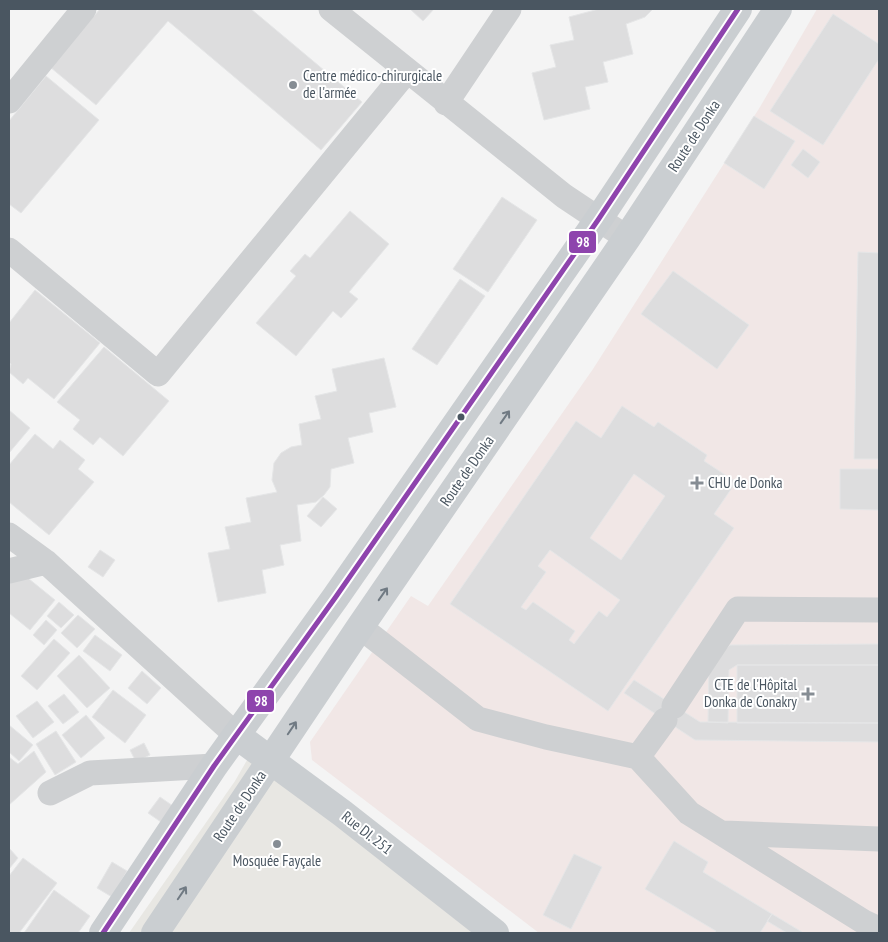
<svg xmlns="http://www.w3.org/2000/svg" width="888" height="942" font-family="'PT Sans Narrow',sans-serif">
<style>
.commercial{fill:#e8e7e3}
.medical{fill:#f1e7e6}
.building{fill:#ddddde;stroke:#e5e6e7;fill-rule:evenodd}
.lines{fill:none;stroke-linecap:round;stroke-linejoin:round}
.minor{stroke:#ced0d2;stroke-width:25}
.major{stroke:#caced1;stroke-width:28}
.bus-1-casing{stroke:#fff;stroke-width:9}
.bus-1{stroke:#8e44ad;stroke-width:5}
.oneway{stroke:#707a83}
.poi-dot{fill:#868d94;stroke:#fff;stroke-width:2}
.bus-dot{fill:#4a5661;stroke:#fff;stroke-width:2}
.labels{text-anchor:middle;stroke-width:4;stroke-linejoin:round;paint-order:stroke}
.poi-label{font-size:15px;fill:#4a5661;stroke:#fff;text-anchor:start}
.street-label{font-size:15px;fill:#4a5661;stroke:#fff}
.line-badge{stroke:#fff;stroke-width:2}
.badge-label{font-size:14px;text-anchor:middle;font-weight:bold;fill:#fff}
</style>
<rect width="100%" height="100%" fill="#f4f4f4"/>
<!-- commercial -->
<path class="commercial" d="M 250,755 L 485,933 L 129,933 L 235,781 Z"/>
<!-- medical -->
<path class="medical" d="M 817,9 L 879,9 L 879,933 L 539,933 L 312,760 L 310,742 L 411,596 L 428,606 L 593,369 L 760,107 Z"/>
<!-- building -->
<path class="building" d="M 100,9 L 251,9 L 362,102 L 321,150 L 168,21 L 96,105 L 50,67 Z
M 410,9 L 434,9 L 423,21 Z
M 599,9 L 653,9 L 645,17 L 626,24 L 633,54 L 603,62 L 608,82 L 585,87 L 590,109 L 544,120 L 532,73 L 556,67 L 550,45 L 574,40 L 569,17 Z
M 833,14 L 879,44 L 879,59 L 823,145 L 770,111 Z
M 46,76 L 99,120 L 21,213 L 9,204 L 9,121 Z
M 754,116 L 795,141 L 764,189 L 724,163 Z
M 803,149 L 820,162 L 808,178 L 791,165 Z
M 502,197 L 537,220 L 488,292 L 453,269 Z
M 350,211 L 389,244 L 349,292 L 358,299 L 341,318 L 333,311 L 296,356 L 256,323 L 296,276 L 290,271 L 305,254 L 310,258 Z
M 858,252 L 879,253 L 879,459 L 854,459 Z
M 673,271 L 749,325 L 717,369 L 641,314 Z
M 460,279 L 485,296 L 437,365 L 412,349 Z
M 35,290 L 100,343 L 54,399 L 28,378 L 23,384 L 9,372 L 11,364 L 9,362 L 9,323 Z
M 104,347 L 169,401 L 123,456 L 100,437 L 93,445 L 73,429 L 80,420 L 57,402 Z
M 384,358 L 396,407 L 369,413 L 373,432 L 348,438 L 354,463 L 331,469 L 330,487 L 324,495 L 316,502 L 297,505 L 301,541 L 280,545 L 284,565 L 262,570 L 266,593 L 218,602 L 208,553 L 230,549 L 225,527 L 251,522 L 246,498 L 277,492 L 272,480 L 274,463 L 281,453 L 291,447 L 302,445 L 299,424 L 321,419 L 315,396 L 337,391 L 332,369 Z
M 622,406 L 654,427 L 658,422 L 707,455 L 704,461 L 736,482 L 714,514 L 734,528 L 608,711 L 450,604 L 576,421 L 601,438 ZM 634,474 L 665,496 L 621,560 L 590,538 ZM 550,550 L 620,600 L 607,617 L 599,611 L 574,644 L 569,640 L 575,631 L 533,602 L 526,610 L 521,607 L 546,572 L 538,566 Z
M 9,410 L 30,428 L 9,453 Z
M 35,434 L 53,449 L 60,440 L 85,460 L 78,469 L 94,482 L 49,535 L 9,502 L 9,465 Z
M 840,469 L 879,469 L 879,510 L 840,509 Z
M 323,497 L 337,509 L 321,527 L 307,516 Z
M 100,550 L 115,560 L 103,577 L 88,567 Z
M 18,570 L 55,600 L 30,630 L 9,613 L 9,581 Z
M 59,602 L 74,615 L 61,628 L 47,616 Z
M 78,615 L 95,629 L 77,648 L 61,633 Z
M 46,620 L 57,630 L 44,645 L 33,635 Z
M 95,635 L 122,655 L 110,671 L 83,651 Z
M 54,639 L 70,653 L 37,690 L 21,676 Z
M 879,644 L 879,665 L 737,665 L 729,670 L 728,723 L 708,722 L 709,665 L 730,645 Z
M 79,655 L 110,688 L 87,708 L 57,676 Z
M 737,665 L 879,665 L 879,723 L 737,723 Z
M 142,671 L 161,688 L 147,704 L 128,688 Z
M 634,680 L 700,722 L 879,723 L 879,742 L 695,740 L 624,693 Z
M 113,690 L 146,715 L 125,743 L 92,717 Z
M 64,694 L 79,712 L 63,724 L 48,706 Z
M 37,701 L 54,722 L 33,738 L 16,716 Z
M 86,715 L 105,738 L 81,758 L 62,735 Z
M 9,725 L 33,745 L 19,761 L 9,752 Z
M 56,731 L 76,762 L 55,775 L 36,744 Z
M 144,743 L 150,755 L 136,762 L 130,750 Z
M 34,751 L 46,772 L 9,805 L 9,757 L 18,764 Z
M 160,797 L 173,806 L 161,822 L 148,813 Z
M 674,841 L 708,862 L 703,872 L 772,914 L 760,933 L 714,933 L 716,931 L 645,889 Z
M 9,848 L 18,858 L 9,869 Z
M 574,854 L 602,867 L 571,929 L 543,915 Z
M 23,858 L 57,883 L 19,933 L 9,933 L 9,876 Z
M 112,862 L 127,871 L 112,897 L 97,888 Z
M 54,890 L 90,916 L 78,933 L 24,933 Z
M 772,914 L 802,932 L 802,933 L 787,933 L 767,921 Z"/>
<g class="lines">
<!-- minor -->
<path class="minor" d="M 331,9 L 564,196 L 627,238
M 9,101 L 84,9
M 446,103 L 509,9
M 9,250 L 158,374 L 406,72
M 9,535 L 46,562 L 236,735
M 9,571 L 46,562
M 360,627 L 478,719 L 546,737 L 638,757 L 689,813 L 864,922 L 879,929
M 674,706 L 738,609 L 879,610
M 638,757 L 665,720
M 50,793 L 90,773 L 214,766
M 724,833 L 879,839"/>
<!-- major -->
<path class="major" d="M 236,735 L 342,813 L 495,933
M 103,933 L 214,766 L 335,598 L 598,220 L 738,9
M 155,933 L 360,627 L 627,238 L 778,9"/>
<!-- bus-1 casing -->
<g class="bus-1-casing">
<path id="bus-1" d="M 103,933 L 214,766 L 335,598 L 598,220 L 738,9"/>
</g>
<!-- bus-1 -->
<use href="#bus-1" class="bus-1"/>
</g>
<!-- one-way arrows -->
<defs><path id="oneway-shaft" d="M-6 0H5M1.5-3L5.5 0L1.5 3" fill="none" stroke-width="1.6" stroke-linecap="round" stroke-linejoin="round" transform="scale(1.25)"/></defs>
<g class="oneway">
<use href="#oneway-shaft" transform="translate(505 417) rotate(-55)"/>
<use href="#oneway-shaft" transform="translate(383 594) rotate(-55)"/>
<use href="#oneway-shaft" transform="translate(292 728) rotate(-56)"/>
<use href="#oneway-shaft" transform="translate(182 893) rotate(-56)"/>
</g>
<!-- markers -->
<g class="poi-dot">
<circle cx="293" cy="85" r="5"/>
<path d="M694.5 475.5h5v5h5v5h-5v5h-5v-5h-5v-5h5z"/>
<path d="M805.5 686.5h5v5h5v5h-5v5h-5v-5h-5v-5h5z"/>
<circle cx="277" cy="844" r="5"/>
</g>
<circle class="bus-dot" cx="461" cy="417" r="4.5"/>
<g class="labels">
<!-- poi labels -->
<g class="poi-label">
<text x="303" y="81">Centre médico-chirurgicale<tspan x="303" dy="17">de l'armée</tspan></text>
<text x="708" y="488">CHU de Donka</text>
<text x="797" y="690" text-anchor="end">CTE de l'Hôpital<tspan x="797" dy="17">Donka de Conakry</tspan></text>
<text x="277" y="866" text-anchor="middle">Mosquée Fayçale</text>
</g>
<!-- street labels -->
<g class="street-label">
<text transform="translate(694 136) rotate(-57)" y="5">Route de Donka</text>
<text transform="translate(467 471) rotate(-55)" y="5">Route de Donka</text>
<text transform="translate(240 806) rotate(-56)" y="5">Route de Donka</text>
<text transform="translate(367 833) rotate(38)" y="5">Rue DI. 251</text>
</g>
</g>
<g class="line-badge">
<rect x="568" y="230" width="29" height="24" rx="5" fill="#8e44ad"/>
<rect x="246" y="689" width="29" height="24" rx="5" fill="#8e44ad"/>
</g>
<g class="badge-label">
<text x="583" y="247">98</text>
<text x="261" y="706">98</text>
</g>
<!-- border -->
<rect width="888" height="942" fill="none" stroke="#4a5661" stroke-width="20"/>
</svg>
